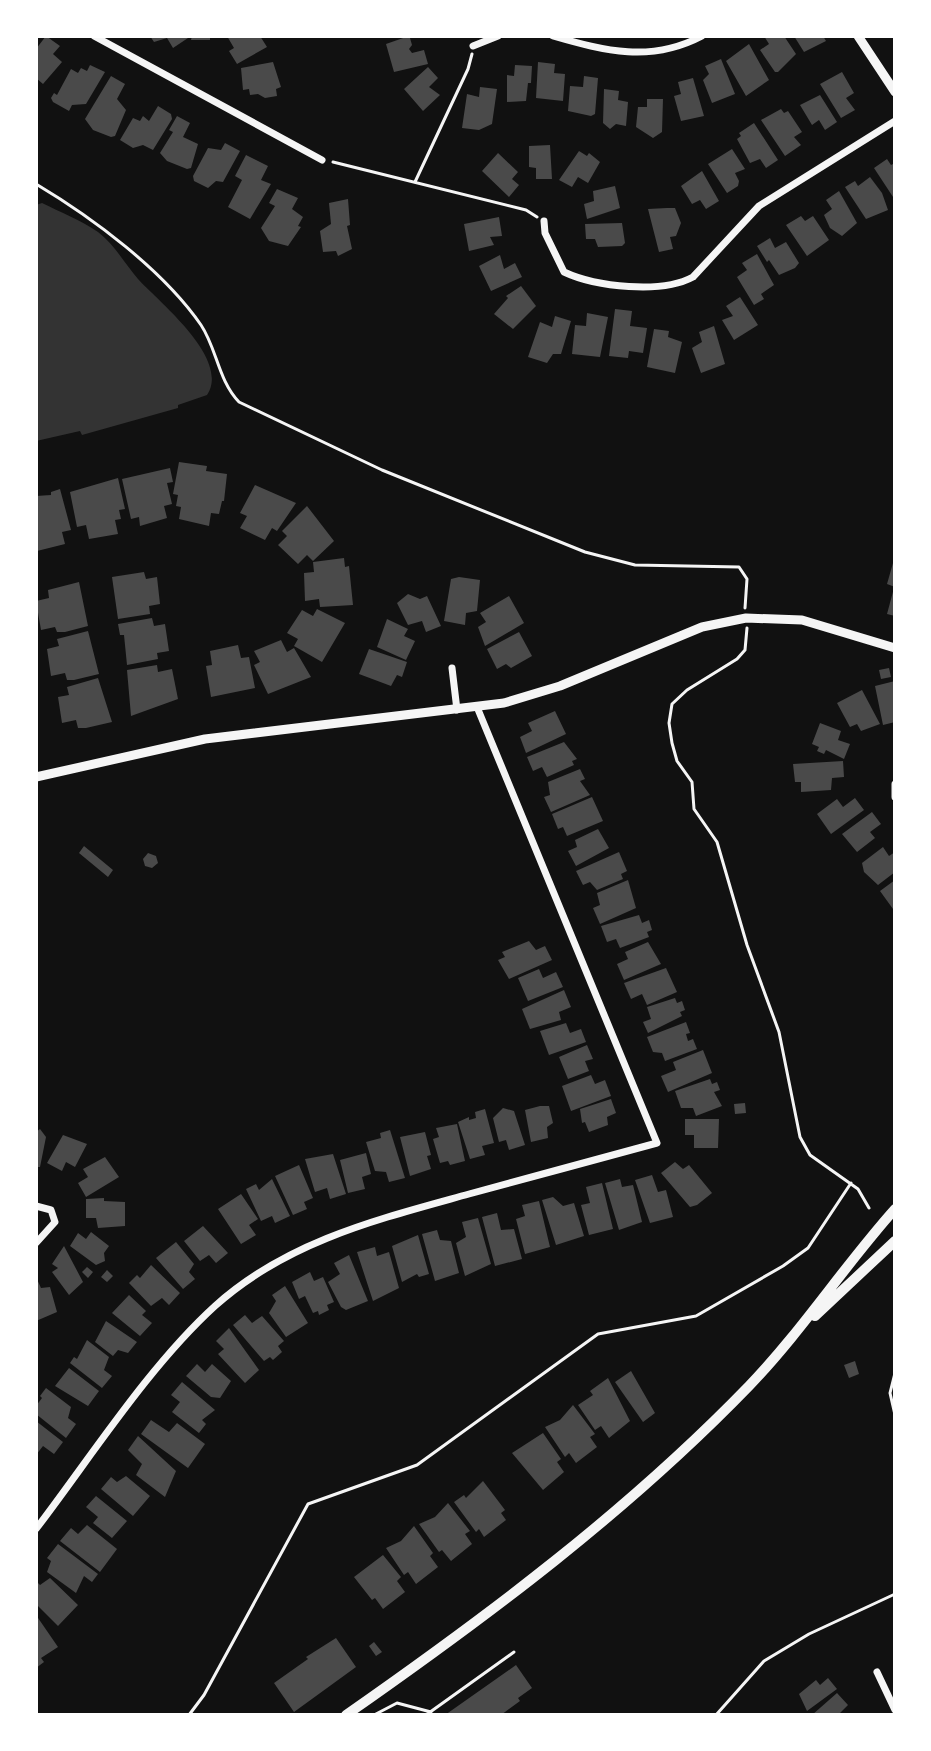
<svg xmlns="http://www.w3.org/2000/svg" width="931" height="1751" font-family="Figtree,sans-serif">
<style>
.water{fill:#333}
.building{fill:#4a4a4a}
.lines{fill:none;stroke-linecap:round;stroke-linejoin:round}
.path{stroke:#f5f5f5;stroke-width:3}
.minor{stroke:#f5f5f5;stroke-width:7}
.tertiary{stroke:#f5f5f5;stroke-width:9}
.secondary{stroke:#f5f5f5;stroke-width:10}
</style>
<rect width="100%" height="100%" fill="#111"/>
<!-- water -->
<path class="water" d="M 42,203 C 60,212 81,220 98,232 C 114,244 125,264 138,279 C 160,303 231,359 207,395 L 178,405 L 178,408 L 82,435 L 80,431 L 36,441 L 36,205 Z"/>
<!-- building -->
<path class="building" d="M 46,36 L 60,46 L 53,54 L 62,62 L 43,84 L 36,78 L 36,49 Z
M 150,36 L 186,36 L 188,38 L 173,48 L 167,38 L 154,42 Z
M 192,36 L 210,36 L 210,40 L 191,40 Z
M 227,36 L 260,36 L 267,47 L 237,64 L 229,51 L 234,48 Z
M 764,36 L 784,36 L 796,54 L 778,72 L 775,72 L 760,50 L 769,44 Z
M 794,36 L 823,36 L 826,41 L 804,52 Z
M 406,37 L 410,38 L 412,45 L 409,49 L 412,53 L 424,50 L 428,64 L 394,72 L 386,44 Z
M 749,44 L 769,80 L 746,96 L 726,61 Z
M 721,59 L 735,94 L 712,103 L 703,80 L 709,74 L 705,66 Z
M 273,62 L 281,87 L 276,89 L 277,96 L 265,98 L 258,94 L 250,95 L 249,89 L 243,90 L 241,68 Z
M 538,62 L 555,64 L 554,73 L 565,74 L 563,101 L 536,98 Z
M 90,65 L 105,72 L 86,104 L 72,105 L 69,111 L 53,102 L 51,98 L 54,93 L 57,95 L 71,69 L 78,73 L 81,68 L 87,71 Z
M 515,65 L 532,66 L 531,83 L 528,83 L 526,101 L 507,102 L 507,75 L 514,76 Z
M 428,67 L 438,78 L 429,87 L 440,95 L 423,111 L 404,89 Z
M 842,72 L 854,93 L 846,98 L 855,110 L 841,118 L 820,84 Z
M 111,76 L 125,84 L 117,99 L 126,110 L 115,136 L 111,137 L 93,130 L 85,119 Z
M 584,76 L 598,78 L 595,114 L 591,116 L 568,111 L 570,86 L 583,87 Z
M 693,78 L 704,116 L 681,121 L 674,96 L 681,94 L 678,82 Z
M 480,87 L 497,89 L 492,124 L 479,130 L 462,128 L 467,94 L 479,97 Z
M 604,89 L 619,91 L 618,100 L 628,102 L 626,126 L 616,124 L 610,129 L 603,123 Z
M 820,95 L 837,122 L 825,130 L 819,120 L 812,125 L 800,105 Z
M 647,99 L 663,99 L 662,132 L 653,138 L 636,127 L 638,107 L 647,107 Z
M 158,106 L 171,114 L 172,119 L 153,150 L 143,145 L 133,148 L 120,140 L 133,118 L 140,121 L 143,116 L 149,121 Z
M 781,109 L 784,113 L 788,111 L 802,132 L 794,137 L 801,145 L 785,156 L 761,120 Z
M 177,116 L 190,123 L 183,137 L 198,144 L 191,168 L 187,169 L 167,161 L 160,153 L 173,132 L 169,130 Z
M 754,123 L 778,160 L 766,168 L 760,159 L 750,163 L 737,139 L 741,136 L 739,133 Z
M 225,143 L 240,151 L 223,182 L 216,181 L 208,188 L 194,181 L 193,176 L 208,148 L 221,150 Z
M 550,145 L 552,179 L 536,179 L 536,168 L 529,167 L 529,146 Z
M 732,149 L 745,169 L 735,173 L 739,181 L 738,186 L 727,193 L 708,164 Z
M 579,151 L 587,156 L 589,153 L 600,162 L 588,183 L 578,177 L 572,187 L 559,180 Z
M 498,153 L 518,172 L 512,179 L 519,185 L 509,197 L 482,171 Z
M 246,155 L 268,166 L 261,180 L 271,184 L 250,219 L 228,207 L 242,180 L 235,176 Z
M 887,159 L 891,165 L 895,163 L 895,200 L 874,168 Z
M 702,171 L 719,201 L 706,209 L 700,200 L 692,204 L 681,186 Z
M 870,177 L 882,193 L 888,210 L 866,219 L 845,187 L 855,181 L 858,186 Z
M 615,186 L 620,208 L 587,219 L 584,204 L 594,201 L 593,191 Z
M 277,189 L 298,198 L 292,209 L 303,217 L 298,226 L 301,227 L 288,246 L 269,241 L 261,228 L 275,206 L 269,203 Z
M 839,191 L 857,223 L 842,236 L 830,228 L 824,215 L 832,209 L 826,200 Z
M 348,199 L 350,225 L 347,226 L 352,249 L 338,256 L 336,251 L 323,252 L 320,231 L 331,224 L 329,203 Z
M 667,208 L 675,208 L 681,223 L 676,236 L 670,237 L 673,249 L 659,252 L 648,209 Z
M 801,216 L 805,221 L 813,216 L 829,240 L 807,256 L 786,225 Z
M 499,217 L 502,236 L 490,237 L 494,245 L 469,251 L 464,224 Z
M 622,223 L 625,243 L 622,246 L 598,247 L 595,239 L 586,239 L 585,224 Z
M 770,238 L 775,248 L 786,242 L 799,263 L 795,268 L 779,275 L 769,260 L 767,262 L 757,246 Z
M 757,254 L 774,285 L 761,294 L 764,299 L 754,305 L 737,277 L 747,270 L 742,263 Z
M 500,255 L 504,269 L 515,263 L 522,277 L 491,291 L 479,266 Z
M 521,286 L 536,306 L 513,329 L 494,314 L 508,298 L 506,296 Z
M 740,297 L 758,325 L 734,340 L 722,320 L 733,316 L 726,306 Z
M 615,309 L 632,311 L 630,326 L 647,328 L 643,353 L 629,351 L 628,358 L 609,356 Z
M 587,313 L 608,317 L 600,357 L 572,354 L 575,325 L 586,326 Z
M 555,316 L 571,321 L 561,354 L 553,354 L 547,363 L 528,357 L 540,322 L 552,327 Z
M 714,326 L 725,364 L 701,373 L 692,348 L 702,342 L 699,332 Z
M 654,329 L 669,331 L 668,337 L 682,342 L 675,373 L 647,367 Z
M 179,462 L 207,466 L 206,471 L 227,474 L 224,501 L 222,501 L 219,514 L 211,513 L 209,526 L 179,519 L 181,507 L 176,506 L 178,495 L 173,494 Z
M 170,468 L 173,482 L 167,483 L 172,504 L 164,506 L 167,518 L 140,526 L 139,517 L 131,519 L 122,479 Z
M 118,478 L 125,509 L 119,510 L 121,519 L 115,520 L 118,534 L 89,539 L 86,525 L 77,527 L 70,492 Z
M 255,485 L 296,503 L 277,531 L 272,528 L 265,540 L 240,528 L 247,516 L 240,513 Z
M 60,489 L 71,530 L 62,532 L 65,544 L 37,551 L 36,496 L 51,495 L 51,492 Z
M 307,506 L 334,541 L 313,561 L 307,555 L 298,564 L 278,545 L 287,536 L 282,531 Z
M 895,556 L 895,587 L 887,584 Z
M 344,558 L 345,567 L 349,566 L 353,605 L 320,607 L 319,599 L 305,601 L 304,573 L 314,572 L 313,562 Z
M 144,572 L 146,579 L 157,577 L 160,604 L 149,606 L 150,614 L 118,619 L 112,577 Z
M 459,577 L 480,580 L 477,611 L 466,613 L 465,625 L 444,621 L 451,579 Z
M 79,582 L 88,626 L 65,632 L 57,632 L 55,627 L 41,630 L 36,601 L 49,598 L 48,590 Z
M 894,588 L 895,588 L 895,616 L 887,614 Z
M 408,594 L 420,599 L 427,596 L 441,626 L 426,632 L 422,621 L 408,625 L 397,603 Z
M 509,596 L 524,623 L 485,646 L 478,627 L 486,622 L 480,613 Z
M 317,609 L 345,623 L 322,662 L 294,646 L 298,639 L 287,633 L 302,610 L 313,616 Z
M 152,618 L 154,626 L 165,624 L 169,651 L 157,653 L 158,659 L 127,665 L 124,635 L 120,635 L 118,624 Z
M 387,619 L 408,629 L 404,636 L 415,641 L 406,660 L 377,647 Z
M 88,631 L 99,674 L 74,680 L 67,680 L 65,673 L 51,676 L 47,649 L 59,646 L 57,639 Z
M 519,632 L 532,656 L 511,668 L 506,664 L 497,669 L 487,649 Z
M 281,640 L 287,652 L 294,648 L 311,677 L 268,694 L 254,665 L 260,662 L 254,651 Z
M 238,645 L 241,658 L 249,657 L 255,688 L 211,697 L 206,666 L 212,665 L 210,651 Z
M 369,649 L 407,662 L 402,677 L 397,675 L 391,686 L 359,674 Z
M 157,665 L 158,672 L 172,669 L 178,699 L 131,716 L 127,670 Z
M 889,668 L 891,677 L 881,679 L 879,670 Z
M 98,678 L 112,722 L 86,728 L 78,728 L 76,720 L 62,723 L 58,697 L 69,695 L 67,687 Z
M 895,681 L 895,722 L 883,725 L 875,686 Z
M 862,690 L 880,724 L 861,731 L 857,724 L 850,727 L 837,703 Z
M 555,711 L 566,734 L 526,753 L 520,737 L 532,731 L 528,723 Z
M 820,723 L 841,731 L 838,740 L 850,744 L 844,759 L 826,750 L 824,754 L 817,751 L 819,747 L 812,744 Z
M 564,742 L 577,759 L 572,761 L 574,765 L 547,777 L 542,767 L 533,771 L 527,757 Z
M 843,761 L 844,777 L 832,778 L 831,790 L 801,792 L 801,782 L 795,782 L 793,764 Z
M 580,769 L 585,779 L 580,781 L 590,795 L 551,812 L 544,797 L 550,795 L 548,782 Z
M 592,797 L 603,821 L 567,836 L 563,827 L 558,829 L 552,814 Z
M 855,798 L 864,810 L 831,834 L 817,814 L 837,799 L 843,807 Z
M 872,812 L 881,824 L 870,832 L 875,838 L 857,852 L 842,834 Z
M 598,829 L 609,848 L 576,866 L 568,851 L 577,847 L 575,840 Z
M 84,846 L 113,870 L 108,877 L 79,853 Z
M 883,847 L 889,856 L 895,852 L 895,872 L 878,885 L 864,872 L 862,863 Z
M 619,852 L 627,871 L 621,874 L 623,879 L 597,890 L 590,882 L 583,885 L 576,871 Z
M 148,853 L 156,856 L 158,863 L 152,868 L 145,866 L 143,859 Z
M 628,880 L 636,908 L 600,924 L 593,908 L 600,905 L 597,893 Z
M 895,880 L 895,907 L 893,909 L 880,891 Z
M 639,915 L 642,923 L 649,920 L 652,930 L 647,932 L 649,937 L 620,948 L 616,939 L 607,942 L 601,926 Z
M 529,941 L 536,950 L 545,946 L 552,960 L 509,979 L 498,960 L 505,957 L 502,952 Z
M 648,942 L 661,964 L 624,980 L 617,964 L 628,959 L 625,952 Z
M 666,968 L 677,992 L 647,1005 L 642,994 L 631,999 L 624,983 Z
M 539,969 L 543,978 L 556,972 L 563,987 L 528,1001 L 518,978 Z
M 564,990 L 571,1007 L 559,1012 L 561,1020 L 530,1029 L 522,1009 Z
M 675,998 L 677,1003 L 682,1001 L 685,1010 L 680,1012 L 682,1016 L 648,1033 L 643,1022 L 651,1019 L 647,1007 Z
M 686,1022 L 690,1033 L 686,1034 L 688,1041 L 693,1039 L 697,1049 L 665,1061 L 662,1053 L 653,1052 L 647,1037 Z
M 566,1023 L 570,1033 L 581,1029 L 586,1042 L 549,1055 L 540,1031 Z
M 587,1045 L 593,1059 L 585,1061 L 589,1071 L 568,1079 L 559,1057 Z
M 703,1050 L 712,1073 L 668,1092 L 661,1076 L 676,1070 L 673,1062 Z
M 591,1075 L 595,1084 L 605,1080 L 611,1096 L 571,1111 L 562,1086 Z
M 710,1079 L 712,1084 L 717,1082 L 720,1090 L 714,1092 L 722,1106 L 696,1116 L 693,1108 L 681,1108 L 675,1091 Z
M 611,1099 L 616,1113 L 607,1117 L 608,1125 L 589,1132 L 585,1122 L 582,1123 L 580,1109 Z
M 745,1103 L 746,1113 L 735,1114 L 734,1104 Z
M 540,1106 L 549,1106 L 553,1123 L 547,1127 L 548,1138 L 531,1142 L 525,1110 Z
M 503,1108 L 514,1111 L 525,1145 L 509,1150 L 506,1140 L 499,1142 L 493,1118 Z
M 485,1109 L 494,1143 L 482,1146 L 485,1155 L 470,1159 L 458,1122 L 469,1117 L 469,1120 L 476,1118 L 475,1112 Z
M 685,1119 L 719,1119 L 718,1148 L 694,1148 L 694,1135 L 685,1135 Z
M 457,1124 L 465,1161 L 450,1165 L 448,1161 L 440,1163 L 433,1139 L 439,1137 L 436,1128 Z
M 40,1129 L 46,1137 L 40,1167 L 36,1167 L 36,1132 Z
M 390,1130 L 405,1178 L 389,1182 L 386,1172 L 375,1171 L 366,1142 L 381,1138 L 380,1133 Z
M 425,1132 L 431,1155 L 427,1156 L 431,1169 L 410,1176 L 400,1137 Z
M 63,1135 L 87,1144 L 75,1167 L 66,1162 L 62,1171 L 47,1163 Z
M 366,1153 L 371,1174 L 362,1177 L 365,1189 L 348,1193 L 340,1160 Z
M 333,1154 L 346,1194 L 330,1199 L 327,1188 L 315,1192 L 305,1159 Z
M 105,1157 L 119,1177 L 86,1197 L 78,1183 L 88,1177 L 83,1169 Z
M 675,1162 L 683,1169 L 689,1165 L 712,1193 L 697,1205 L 690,1207 L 661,1173 Z
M 299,1165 L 313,1198 L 304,1202 L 307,1209 L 293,1215 L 275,1176 Z
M 652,1175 L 658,1192 L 666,1190 L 673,1217 L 650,1223 L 635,1180 Z
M 272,1179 L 290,1216 L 275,1223 L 272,1216 L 261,1221 L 246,1189 L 256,1184 L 259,1190 Z
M 620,1179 L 622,1187 L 633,1185 L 642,1222 L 619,1230 L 605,1183 Z
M 602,1183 L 613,1229 L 589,1235 L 581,1205 L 590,1203 L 586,1187 Z
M 241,1194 L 258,1219 L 249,1225 L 256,1235 L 241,1244 L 218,1209 Z
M 553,1197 L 563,1206 L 574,1203 L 584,1236 L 556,1245 L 542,1200 Z
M 104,1198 L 104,1201 L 125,1202 L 125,1226 L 98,1228 L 96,1218 L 86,1218 L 86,1199 Z
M 539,1201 L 550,1247 L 525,1254 L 516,1219 L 525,1216 L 522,1205 Z
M 497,1213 L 501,1230 L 514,1229 L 522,1259 L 495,1266 L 482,1217 Z
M 478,1218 L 491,1264 L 465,1276 L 456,1243 L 466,1237 L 462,1222 Z
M 203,1226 L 228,1253 L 216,1263 L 209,1255 L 200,1261 L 184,1241 Z
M 437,1230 L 440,1240 L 451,1241 L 459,1273 L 435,1281 L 422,1234 Z
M 91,1232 L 109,1246 L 104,1253 L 105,1261 L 96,1265 L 70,1246 L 78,1233 L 86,1239 Z
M 418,1235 L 429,1274 L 419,1277 L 417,1274 L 402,1282 L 392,1246 Z
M 176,1242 L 194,1264 L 189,1272 L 195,1279 L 183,1289 L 156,1258 Z
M 64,1246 L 83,1282 L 69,1295 L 52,1272 L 58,1268 L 52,1264 Z
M 375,1247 L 377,1256 L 389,1252 L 399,1288 L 373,1301 L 357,1252 Z
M 349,1255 L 368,1301 L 346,1310 L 341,1307 L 328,1282 L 340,1274 L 334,1263 Z
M 151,1265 L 180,1293 L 169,1305 L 162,1298 L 151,1306 L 129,1283 L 137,1275 L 140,1278 Z
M 87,1267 L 93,1272 L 88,1278 L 82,1272 Z
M 107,1270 L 113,1276 L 107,1282 L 101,1277 Z
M 310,1272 L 314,1281 L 323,1277 L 334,1302 L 327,1305 L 329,1310 L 319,1315 L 318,1311 L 313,1313 L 305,1296 L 299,1299 L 292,1282 Z
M 36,1277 L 41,1288 L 50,1287 L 57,1312 L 36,1321 Z
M 285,1286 L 308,1323 L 286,1337 L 269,1313 L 276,1301 L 272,1295 Z
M 129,1295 L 146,1311 L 142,1315 L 152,1323 L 140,1336 L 112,1313 Z
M 245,1315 L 252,1323 L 262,1316 L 284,1341 L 278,1346 L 282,1352 L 273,1360 L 270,1357 L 264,1361 L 233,1325 Z
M 106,1321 L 137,1342 L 128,1353 L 118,1350 L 113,1356 L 95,1342 Z
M 229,1328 L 259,1370 L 245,1383 L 218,1354 L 224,1349 L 216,1341 Z
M 87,1340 L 109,1357 L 104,1370 L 112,1376 L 102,1388 L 70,1363 L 74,1357 L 77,1359 Z
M 855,1361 L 859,1374 L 849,1378 L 844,1365 Z
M 197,1364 L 205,1372 L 212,1364 L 231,1381 L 220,1398 L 211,1397 L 186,1376 Z
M 69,1368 L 99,1391 L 88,1406 L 55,1386 Z
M 631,1371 L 655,1413 L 643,1422 L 615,1382 Z
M 608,1378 L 630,1421 L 609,1438 L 601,1426 L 595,1430 L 578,1405 L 593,1395 L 590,1391 Z
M 182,1382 L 215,1410 L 202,1420 L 206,1424 L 199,1433 L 172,1412 L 180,1402 L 171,1395 Z
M 46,1388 L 71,1407 L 68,1418 L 76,1424 L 66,1438 L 36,1414 L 36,1406 L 42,1398 L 40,1396 Z
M 573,1405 L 595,1434 L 590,1437 L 597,1447 L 576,1463 L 569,1453 L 565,1457 L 545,1427 L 560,1420 Z
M 151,1420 L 169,1432 L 177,1423 L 205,1444 L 188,1468 L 141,1434 Z
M 36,1421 L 63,1442 L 54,1454 L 43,1446 L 36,1455 Z
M 543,1433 L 561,1459 L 557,1462 L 564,1472 L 543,1490 L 512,1453 Z
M 138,1436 L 176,1471 L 165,1497 L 136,1475 L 142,1464 L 128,1450 Z
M 126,1476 L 150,1496 L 133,1516 L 101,1489 L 111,1477 L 117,1482 Z
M 483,1481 L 505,1510 L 501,1513 L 506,1520 L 484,1537 L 479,1529 L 476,1532 L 454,1502 L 464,1495 L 466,1498 Z
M 96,1496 L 127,1521 L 112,1538 L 93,1523 L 98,1517 L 86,1507 Z
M 448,1503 L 470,1531 L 465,1534 L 472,1544 L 451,1561 L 442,1550 L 439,1552 L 419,1524 L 435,1517 Z
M 87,1525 L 117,1549 L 100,1572 L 60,1541 L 71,1528 L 78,1534 Z
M 414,1526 L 433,1553 L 430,1556 L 438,1567 L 416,1584 L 408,1572 L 404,1575 L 386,1548 L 401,1541 Z
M 58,1544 L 98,1574 L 92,1582 L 84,1576 L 76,1593 L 47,1572 L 51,1561 L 47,1558 Z
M 383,1555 L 401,1577 L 397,1581 L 405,1592 L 383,1609 L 375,1598 L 372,1600 L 354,1577 Z
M 50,1578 L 78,1605 L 58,1626 L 36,1604 L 36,1581 L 40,1585 Z
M 36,1615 L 58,1647 L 41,1658 L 44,1662 L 36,1668 Z
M 336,1638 L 356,1667 L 294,1712 L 274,1683 L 308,1659 L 306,1657 Z
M 374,1642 L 382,1652 L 376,1656 L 369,1646 Z
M 516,1665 L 532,1688 L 518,1698 L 520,1701 L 501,1715 L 445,1715 Z
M 828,1678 L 837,1689 L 807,1711 L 799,1694 L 816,1680 L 820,1685 Z
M 837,1693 L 848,1705 L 838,1715 L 812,1715 Z"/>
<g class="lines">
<!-- path -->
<path class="path" d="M 333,162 L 526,210 L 537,217
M 415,182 L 468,69 L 472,54
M 36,184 C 93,218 163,270 201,325 C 217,349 218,380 239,402 L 382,470 L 585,552 L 635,565 L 739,567 L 747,579 L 745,608
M 747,628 L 745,650 L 737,659 L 687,690 L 672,704 L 669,723 L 672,743 L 677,761 L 692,782 L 694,809 L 717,842 L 747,945 L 779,1032 L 800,1137 L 810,1155 L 858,1189 L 869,1208
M 895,1373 L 890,1393 L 895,1415
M 189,1715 L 204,1695 L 308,1504 L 417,1465 L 598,1334 L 696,1316 L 783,1266 L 808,1248 L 851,1183
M 374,1715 L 397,1703 L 431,1712
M 426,1715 L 514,1652
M 716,1715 L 764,1661 L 809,1634 L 895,1594"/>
<!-- minor -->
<path class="minor" d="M 94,36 L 322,160
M 553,36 C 605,51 651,63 702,36
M 473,46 L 498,36
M 544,221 L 545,233 L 564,272 C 596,287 662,294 693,277 L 759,206 L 895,121
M 452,668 L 457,710
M 895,784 L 895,797
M 36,1206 L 51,1210 L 55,1222 L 36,1243
M 36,1529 C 91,1457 149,1366 215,1306 C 287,1241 379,1219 469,1194 C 532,1177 594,1160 657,1143 L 477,707
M 877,1672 L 895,1710"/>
<!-- tertiary -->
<path class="tertiary" d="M 858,36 L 895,92
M 36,777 L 205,739 L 504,703 L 560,686 L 702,627 L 746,618 L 802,620 L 895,648"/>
<!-- secondary -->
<path class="secondary" d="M 815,1316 L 895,1241
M 346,1715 C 489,1615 627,1512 749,1386 C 802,1331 844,1266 895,1209"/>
</g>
<!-- border -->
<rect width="931" height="1751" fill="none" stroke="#ffffff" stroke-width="76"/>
</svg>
